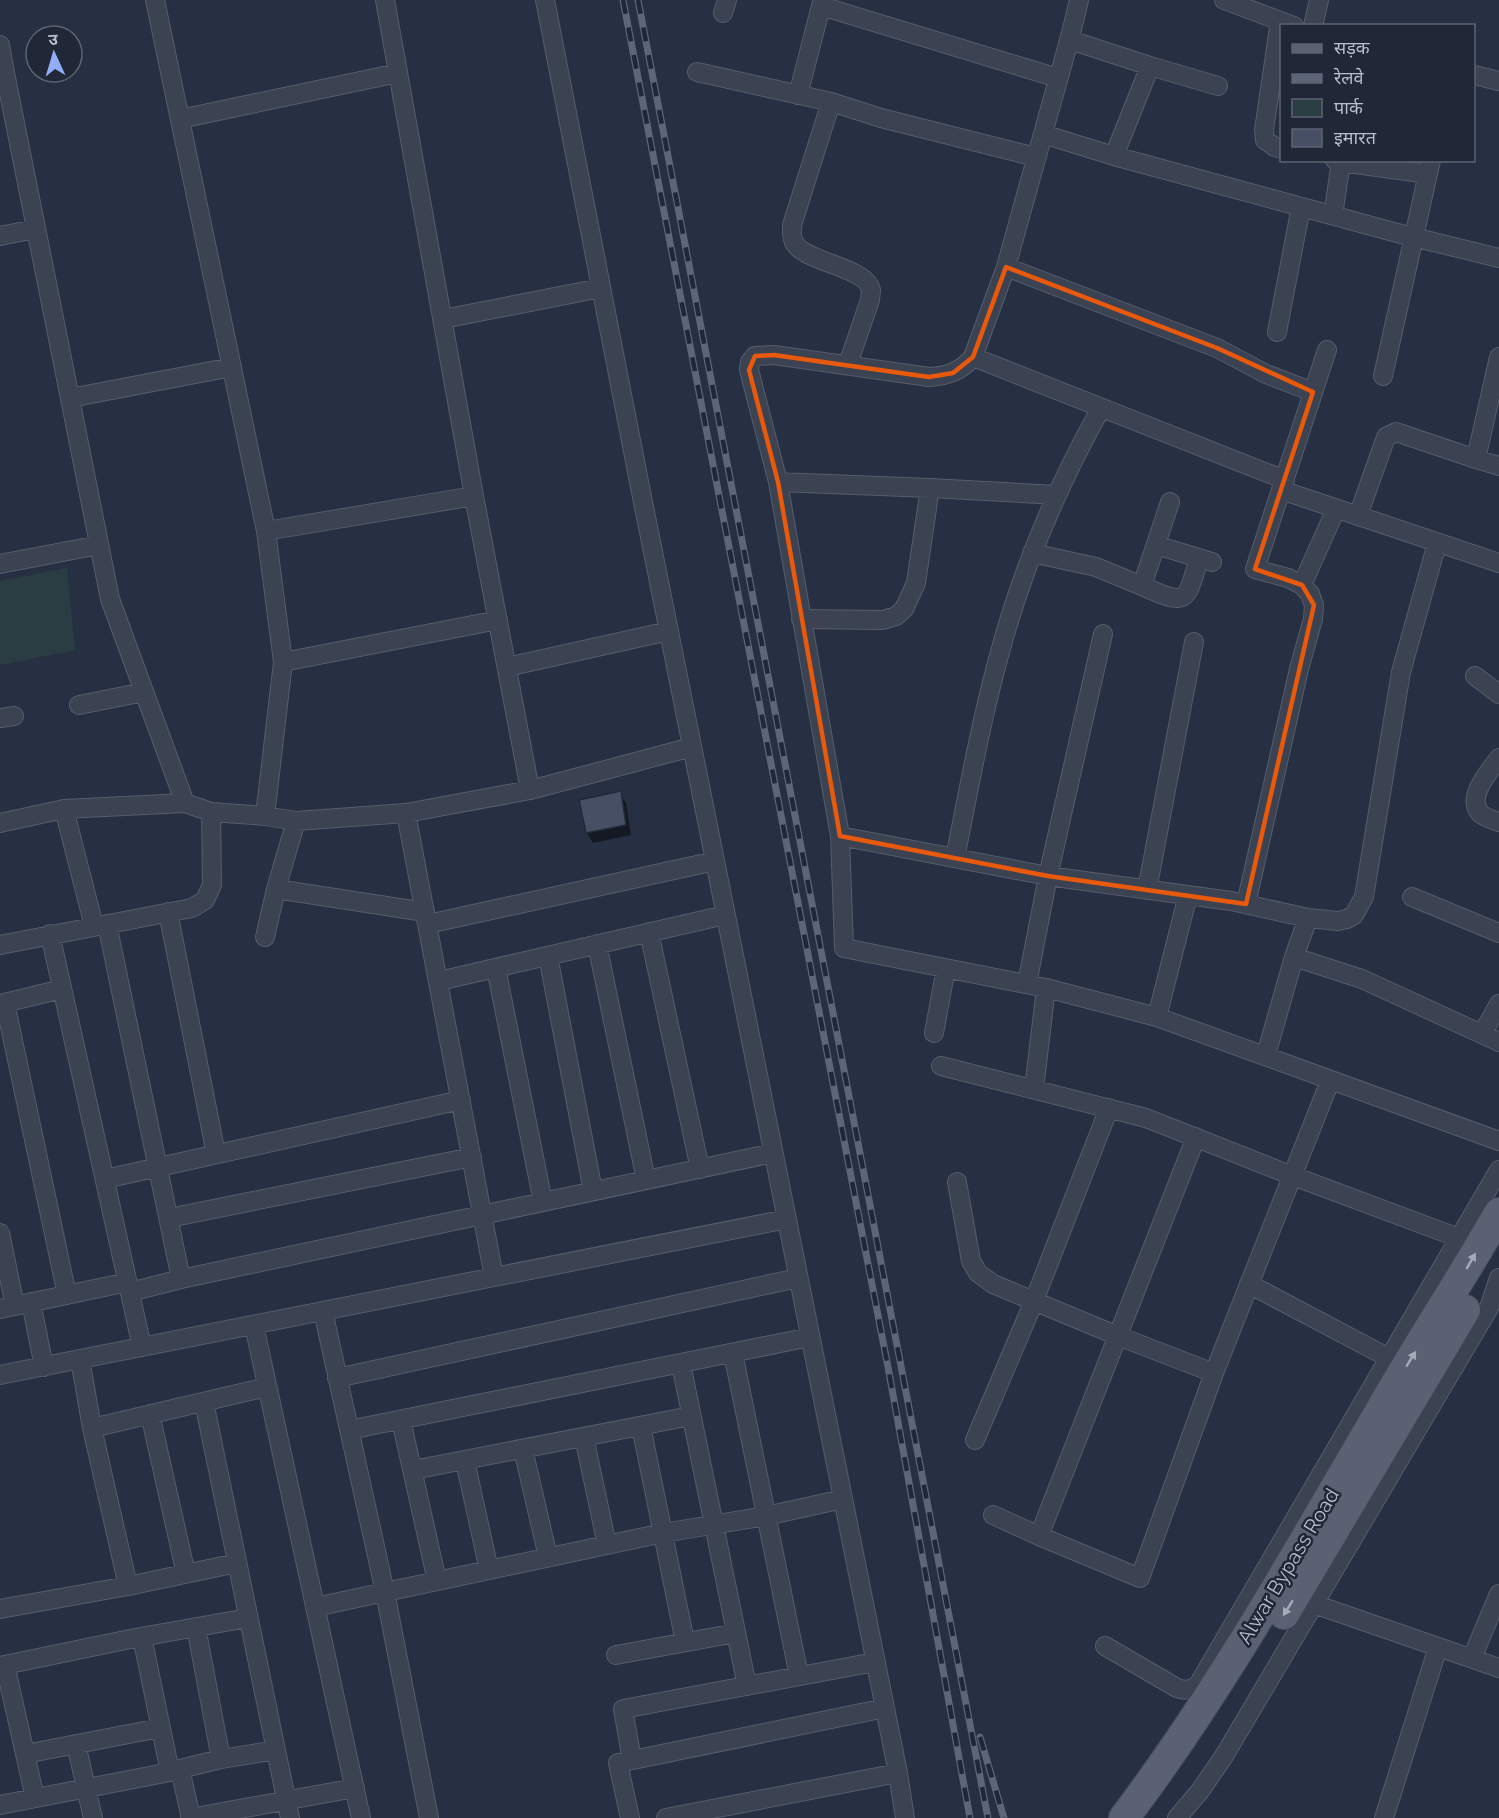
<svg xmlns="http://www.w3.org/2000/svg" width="1499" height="1818" font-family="Raleway,'Noto Sans Devanagari',sans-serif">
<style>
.green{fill:#293d43}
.shadow{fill:#0007}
.building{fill:#464f64;stroke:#222939;stroke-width:1.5}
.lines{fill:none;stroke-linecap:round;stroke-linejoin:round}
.minor-casing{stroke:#565d6c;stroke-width:20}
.primary-casing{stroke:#454b5b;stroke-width:32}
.minor{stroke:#3b4252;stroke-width:18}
.primary{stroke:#596172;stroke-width:30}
.rail-casing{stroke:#5d6579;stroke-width:7}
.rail{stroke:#202737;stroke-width:4.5;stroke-dasharray:14;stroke-linecap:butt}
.oneway{fill:#a5abba}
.marked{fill:none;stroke:#e8590c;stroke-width:4.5;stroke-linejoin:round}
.labels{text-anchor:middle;stroke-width:5;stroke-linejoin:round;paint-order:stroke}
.street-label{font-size:20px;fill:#b8becc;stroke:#202737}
</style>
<rect width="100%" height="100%" fill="#272f42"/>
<!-- green -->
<path class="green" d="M 67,568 L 75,650 L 0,665 L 0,581 Z"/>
<!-- shadow -->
<path class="shadow" d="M 620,793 L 626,803 L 631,835 L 593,843 L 587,833 L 581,801 Z"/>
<!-- building -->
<path class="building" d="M 621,791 L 626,825 L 586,833 L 579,800 Z"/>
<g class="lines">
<!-- minor casing -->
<g class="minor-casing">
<path id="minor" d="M 155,0 L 266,531 L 474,496 L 385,0
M 545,0 L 642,497 L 898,1773 L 905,1818
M 823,0 L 821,6 L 1058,78
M 1079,0 C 1069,45 1055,89 1043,134 L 1114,156 L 1401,234 L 1499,258
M 1224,0 L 1294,26
M 723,13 L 727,0
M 1280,21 L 1264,130 L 1265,140 L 1275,147 L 1282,149
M 1313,26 L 1319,0
M 1070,40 L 1150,66 L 1114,156
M 0,45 L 5,73
M 1150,66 L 1218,86
M 697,72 L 831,102 L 881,118 L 1036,157
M 0,74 L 5,73 L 110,599 L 185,803 L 211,812 L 265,816 L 296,821 L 406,813 L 530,790 L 692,747
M 1474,75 L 1499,81
M 798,95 L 821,6
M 831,102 L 792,225 C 792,231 791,238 795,244 C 808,263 866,267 871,290 C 871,293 870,297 870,300 L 848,364
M 180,119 L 398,73
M 1043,134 L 1006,267 L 973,357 C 961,371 948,376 929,377 L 774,355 L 755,356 L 750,362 L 749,370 L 778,482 L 840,836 L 844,948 L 1046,988 L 1157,1017 L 1499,1141
M 1341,162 L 1428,174
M 1333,215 L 1341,162 L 1335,160
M 0,236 L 36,229
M 1006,267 L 1217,348 L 1266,374 L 1313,392
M 443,319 L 601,288
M 1277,332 L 1301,207
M 973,357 L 1285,480
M 1499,357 L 1476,459 L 1499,466
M 1383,376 L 1431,160
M 70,398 L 232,367
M 778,482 L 930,488
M 1281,490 L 1499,563
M 474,496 L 530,790
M 1358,516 L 1386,437 L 1396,432 L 1476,459
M 1156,545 L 1212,562
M 1032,553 L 1096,567 L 1142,586 L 1170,502
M 0,564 L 99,545
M 1302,585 L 1336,509
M 1142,586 C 1187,606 1186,604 1199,558
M 801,619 L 883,620 L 896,616 L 904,609 L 916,583 L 930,488 L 1057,495
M 283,662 L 498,620
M 507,667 L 669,631
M 1475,676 L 1499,694
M 79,705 L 144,692
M 0,718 L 14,716
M 1499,758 C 1489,772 1465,798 1481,814 C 1486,818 1493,820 1499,822
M 64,809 L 94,926
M 406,813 L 494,1277
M 265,816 L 283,662 L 266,531
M 0,823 L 64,809 L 185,803
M 840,836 L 1048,876 L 1231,901 L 1308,918 L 1338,921 L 1347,919 L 1354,915 L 1364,897 L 1401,672 L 1437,543
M 955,858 C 969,789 981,720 1000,652 C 1023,567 1058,485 1101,408
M 276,889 L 425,912
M 1147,890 L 1194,642
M 1412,897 L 1499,933
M 1246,904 L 1299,669 L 1313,619 L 1314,605 L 1310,594 L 1302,585 L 1288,578 L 1255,569 L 1327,350
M 168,912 L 216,1154
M 107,924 L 181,1279
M 428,924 L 715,861
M 649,932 L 700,1169
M 50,934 L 142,1347
M 265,937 L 276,889 L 296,821
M 597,944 L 646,1180
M 0,945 L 192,908 L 205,900 L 212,885 L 211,812
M 548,956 L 593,1191
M 1294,957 L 1362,979 L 1499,1042
M 496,968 L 543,1202
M 439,981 L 725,915
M 1027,984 L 1048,876 L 1103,634
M 5,1003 L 67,1295
M 0,1004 L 62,989
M 1157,1017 L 1188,895
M 934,1033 L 946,968
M 1482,1034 L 1499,1004
M 1266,1055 L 1294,957 L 1308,918
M 941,1066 L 1146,1118 L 1293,1176 L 1459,1238
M 1034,1089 L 1046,988
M 105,1179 L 461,1100
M 957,1182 L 971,1261 L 978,1273 L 993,1284 L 1118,1336 L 1214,1373
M 169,1218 L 472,1157
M 0,1233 L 15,1306
M 1249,1284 L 1389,1358
M 130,1292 L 181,1279 L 773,1153
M 31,1302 L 44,1367
M 0,1309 L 128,1282
M 323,1311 L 385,1592 L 429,1818
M 254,1325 L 361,1818
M 733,1353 L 799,1676
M 80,1359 L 92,1428 L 128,1586
M 681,1364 L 747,1686
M 0,1375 L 787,1219
M 337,1378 L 798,1278
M 204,1402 L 290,1818
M 150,1414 L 186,1574
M 401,1420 L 437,1581
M 641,1426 L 685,1642
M 92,1428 L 267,1387
M 349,1430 L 810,1337
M 584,1437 L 607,1545
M 975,1440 L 1034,1301 L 1109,1108
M 523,1449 L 548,1557
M 465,1461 L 489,1570
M 413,1470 L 691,1416
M 993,1515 L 1039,1536 L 1140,1578 L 1214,1373 L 1330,1081
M 1039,1536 L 1196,1137
M 1314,1604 L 1499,1668
M 315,1607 L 663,1533 L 766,1516 L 843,1499
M 0,1609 L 128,1586 L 237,1563
M 196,1627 L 221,1759
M 1105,1646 L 1177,1688 C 1186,1691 1190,1690 1198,1685 L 1499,1170
M 616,1655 L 736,1633
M 1472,1658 L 1499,1594
M 5,1665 L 35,1798
M 0,1666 L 135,1638 L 248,1618
M 76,1744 L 93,1818
M 25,1754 L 160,1728
M 632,1760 L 623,1709 L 875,1662
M 0,1805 L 170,1772 L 142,1637
M 190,1818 L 355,1788
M 191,1818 L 180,1769 L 221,1759 L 276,1750
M 630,1818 L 618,1763 L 885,1708
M 666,1818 L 898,1773
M 1177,1818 L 1200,1791 L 1224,1756 L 1489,1308 L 1499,1278
M 1384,1818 L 1438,1647"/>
</g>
<!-- primary casing -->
<g class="primary-casing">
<path id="primary" d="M 1284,1614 L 1465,1310
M 1124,1818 C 1221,1690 1299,1549 1380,1411 C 1418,1344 1461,1280 1499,1213"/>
</g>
<!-- minor -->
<use href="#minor" class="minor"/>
<!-- primary -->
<use href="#primary" class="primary"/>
<!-- rail casing -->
<g class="rail-casing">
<path id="rail" d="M 623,0 L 888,1367 L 970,1818
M 638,0 L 988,1818
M 980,1737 L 1004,1818"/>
</g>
<!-- rail -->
<use href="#rail" class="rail"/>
</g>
<!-- one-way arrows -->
<defs><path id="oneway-solid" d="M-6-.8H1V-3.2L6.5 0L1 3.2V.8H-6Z" transform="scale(1.5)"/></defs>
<g class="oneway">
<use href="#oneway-solid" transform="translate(1471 1261) rotate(-60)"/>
<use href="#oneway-solid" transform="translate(1411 1359) rotate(-58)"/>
<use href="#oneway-solid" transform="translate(1288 1608) rotate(122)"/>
</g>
<!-- marked area -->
<path class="marked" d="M 1006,267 L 1217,348 L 1313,392 L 1255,569 L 1302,585 L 1314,605 L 1246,904 L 1048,876 L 840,836 L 778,482 L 749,370 L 755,356 L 774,355 L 929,377 L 953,373 L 973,357 Z"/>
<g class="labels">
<!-- street labels -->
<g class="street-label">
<text transform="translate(1288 1566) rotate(-59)" y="7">Alwar Bypass Road</text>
</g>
</g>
<!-- legend -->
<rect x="1280" y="24" width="195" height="138" fill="#202737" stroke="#5d6373" stroke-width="1.5"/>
<rect x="1292" y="44" width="30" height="9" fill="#596172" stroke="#5d6373" stroke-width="1.5"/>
<text x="1334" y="54" font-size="18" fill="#b8becc">सड़क</text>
<rect x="1292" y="74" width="30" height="9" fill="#5d6579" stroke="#5d6373" stroke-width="1.5"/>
<text x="1334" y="84" font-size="18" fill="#b8becc">रेलवे</text>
<rect x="1292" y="99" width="30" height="18" fill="#293d43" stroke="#5d6373" stroke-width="1.5"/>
<text x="1334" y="114" font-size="18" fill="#b8becc">पार्क</text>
<rect x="1292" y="129" width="30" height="18" fill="#464f64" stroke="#5d6373" stroke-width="1.5"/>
<text x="1334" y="144" font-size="18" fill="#b8becc">इमारत</text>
<!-- north arrow -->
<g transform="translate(54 54) rotate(356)"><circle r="28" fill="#202737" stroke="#5d6373" stroke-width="1.5"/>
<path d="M0-4.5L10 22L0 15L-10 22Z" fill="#91adf8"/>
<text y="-9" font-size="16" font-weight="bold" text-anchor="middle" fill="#b8becc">उ</text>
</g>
</svg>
